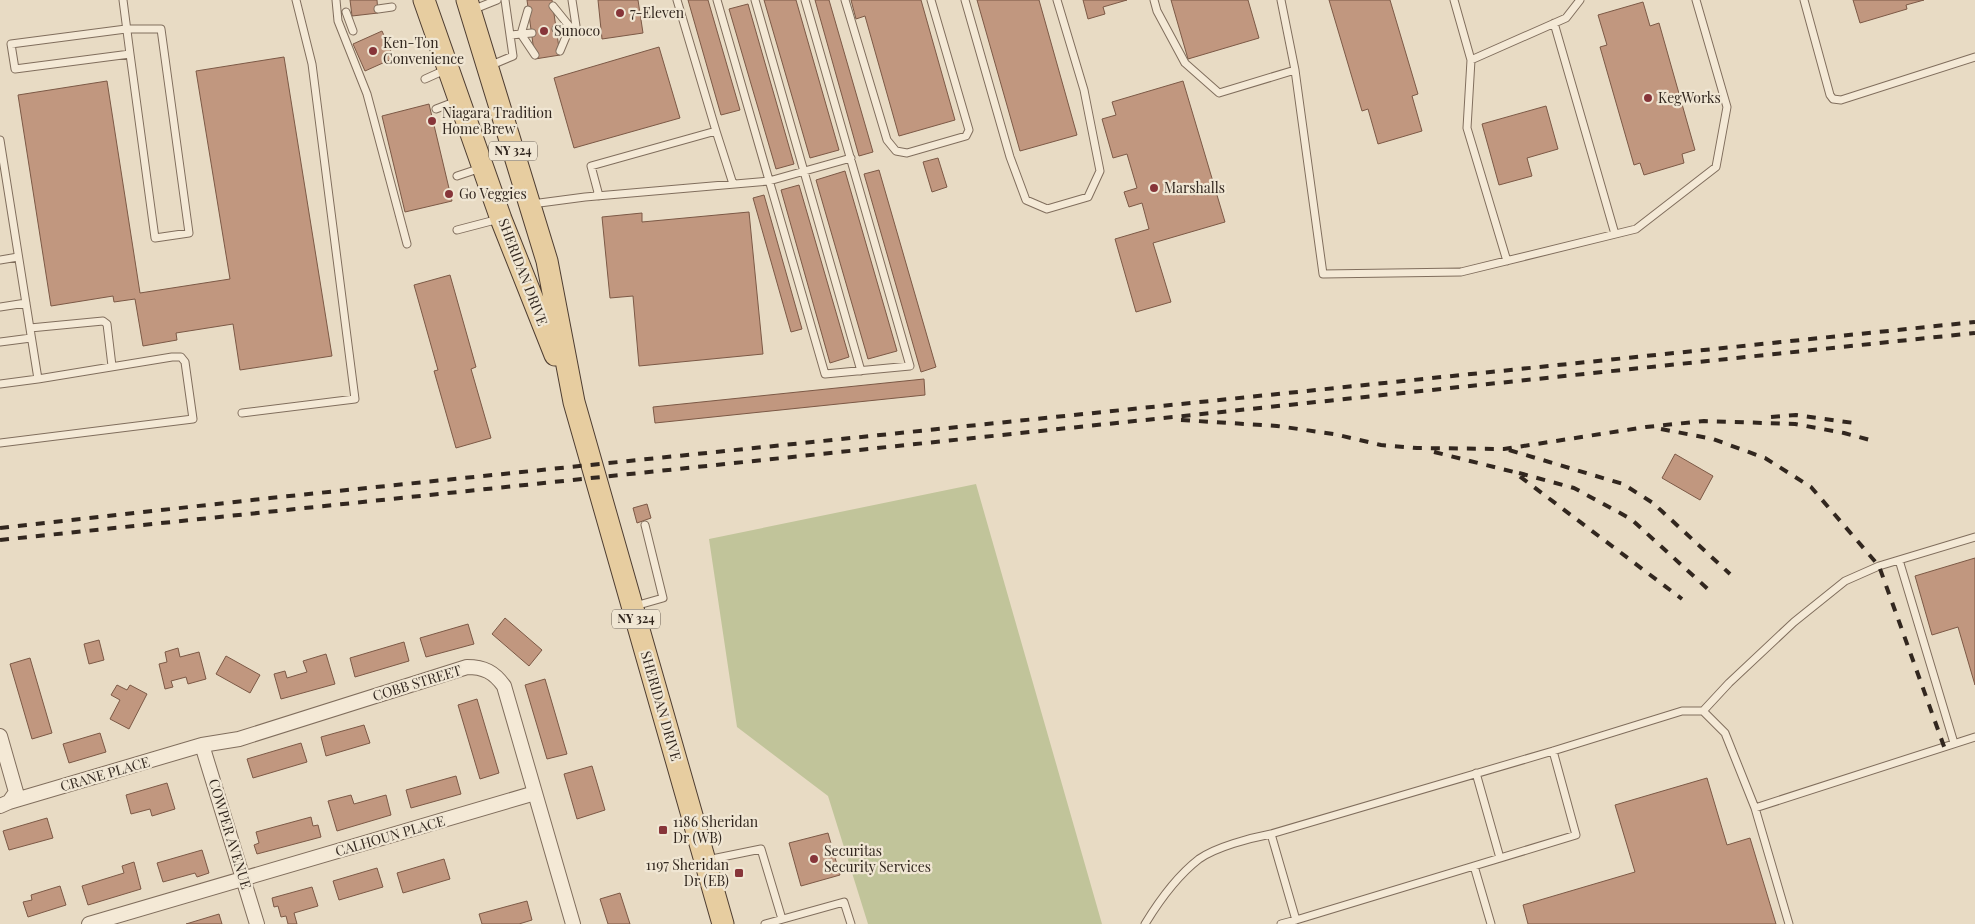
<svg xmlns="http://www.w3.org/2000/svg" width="1975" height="924" font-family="'Playfair Display',serif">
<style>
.green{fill:#c1c49a}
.building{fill:#c1977f;stroke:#7c5946}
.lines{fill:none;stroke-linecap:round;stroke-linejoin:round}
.lane-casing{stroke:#806e5d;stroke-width:9}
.street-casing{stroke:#806e5d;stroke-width:16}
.primary-casing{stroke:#4e3d31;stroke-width:23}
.lane{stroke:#f4e9d6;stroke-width:7}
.street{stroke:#f4e9d6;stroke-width:14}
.primary{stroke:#e7cda0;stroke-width:21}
.rail{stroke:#32271f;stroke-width:4;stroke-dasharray:9 9;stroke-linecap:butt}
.poi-dot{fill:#873539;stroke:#f0e6d3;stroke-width:2}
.labels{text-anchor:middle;stroke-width:4.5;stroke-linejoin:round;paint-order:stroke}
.shield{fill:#f0e6d3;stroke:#6b6055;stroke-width:1}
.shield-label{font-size:12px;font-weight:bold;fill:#32271f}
.poi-label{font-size:14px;fill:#32271f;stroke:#f0e6d3;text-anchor:start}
.street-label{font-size:14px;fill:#32271f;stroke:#f0e6d3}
</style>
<rect width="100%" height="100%" fill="#e8dbc4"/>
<!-- green -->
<path class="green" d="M 976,484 L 1102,924 L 868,924 L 828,796 L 737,727 L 709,539 Z"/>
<!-- building -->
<path class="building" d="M 350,0 L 377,0 L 378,13 L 352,16 Z
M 527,0 L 552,0 L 560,55 L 535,59 Z
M 598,0 L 638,0 L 643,33 L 602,39 Z
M 688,0 L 708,0 L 740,110 L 721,115 Z
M 764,0 L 796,0 L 839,150 L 810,158 Z
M 815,0 L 829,0 L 873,152 L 859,156 Z
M 851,0 L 921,0 L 955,120 L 899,136 L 865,16 L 856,19 Z
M 977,0 L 1039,0 L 1077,135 L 1020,151 Z
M 1083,0 L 1127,0 L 1103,7 L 1105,14 L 1088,19 Z
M 1171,0 L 1248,0 L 1259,38 L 1188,59 Z
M 1329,0 L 1390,0 L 1418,94 L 1412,96 L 1422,131 L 1378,144 L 1368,109 L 1362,111 Z
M 1853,0 L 1924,0 L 1906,5 L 1907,9 L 1860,23 Z
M 1643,2 L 1650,26 L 1659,23 L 1695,150 L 1682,154 L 1684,163 L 1644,175 L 1640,163 L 1634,165 L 1600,47 L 1607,45 L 1598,15 Z
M 748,4 L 794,164 L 776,169 L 729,9 Z
M 382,31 L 394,58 L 365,71 L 353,44 Z
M 659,47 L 680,118 L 574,148 L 554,78 Z
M 284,57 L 332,356 L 240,370 L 233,324 L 176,333 L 177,340 L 143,346 L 135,299 L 114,302 L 113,296 L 51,306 L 18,95 L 107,81 L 140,293 L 230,279 L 196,71 Z
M 1183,81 L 1225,222 L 1153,243 L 1171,302 L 1136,312 L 1115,239 L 1149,229 L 1142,203 L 1129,207 L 1124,192 L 1137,188 L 1127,154 L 1113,158 L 1102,119 L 1116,115 L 1112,102 Z
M 429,104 L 452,201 L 405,212 L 382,116 Z
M 1546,106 L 1558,149 L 1527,158 L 1532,176 L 1499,185 L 1482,124 Z
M 938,158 L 947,187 L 932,192 L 923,162 Z
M 879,170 L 936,367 L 921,372 L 864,174 Z
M 845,171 L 897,351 L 868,359 L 816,180 Z
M 799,185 L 849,357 L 830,363 L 781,190 Z
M 764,195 L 802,329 L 791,332 L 753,198 Z
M 749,212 L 763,354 L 639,366 L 633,296 L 610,298 L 602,217 L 642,213 L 642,222 Z
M 450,275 L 476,367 L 471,369 L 491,438 L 456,448 L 434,371 L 438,370 L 414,285 Z
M 924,379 L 925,395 L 655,423 L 653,407 Z
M 1675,454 L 1713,476 L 1700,500 L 1662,478 Z
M 647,504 L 651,518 L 637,523 L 633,508 Z
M 1975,558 L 1975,685 L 1958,627 L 1932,635 L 1915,576 Z
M 505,618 L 542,650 L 529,666 L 492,634 Z
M 468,624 L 474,644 L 426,657 L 420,638 Z
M 99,640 L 104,660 L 89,664 L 84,644 Z
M 404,642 L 409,661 L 355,677 L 350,658 Z
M 178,648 L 180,657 L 199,652 L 206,679 L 188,684 L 186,677 L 171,681 L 173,687 L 165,689 L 159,664 L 167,662 L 165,652 Z
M 326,654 L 335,684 L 281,699 L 274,674 L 285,671 L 287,678 L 307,672 L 303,661 Z
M 226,656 L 260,675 L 250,693 L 216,674 Z
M 30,658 L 52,733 L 32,739 L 10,664 Z
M 545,679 L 567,754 L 547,759 L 525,685 Z
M 117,685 L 127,690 L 130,685 L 147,694 L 129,729 L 110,719 L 120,700 L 111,695 Z
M 477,699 L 499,773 L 480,779 L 458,705 Z
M 364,725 L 370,743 L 326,756 L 321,737 Z
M 100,733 L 106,752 L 69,763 L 63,744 Z
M 301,743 L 307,762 L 253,778 L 247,759 Z
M 592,766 L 605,810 L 577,819 L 564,774 Z
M 456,776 L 461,794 L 411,808 L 406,790 Z
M 1707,778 L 1727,845 L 1750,838 L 1776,924 L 1528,924 L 1523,905 L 1635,872 L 1615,805 Z
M 167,783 L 175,809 L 152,816 L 150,809 L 131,814 L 126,795 Z
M 351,795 L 354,804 L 386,795 L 391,815 L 337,831 L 328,801 Z
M 311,817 L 313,826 L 318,825 L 321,837 L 257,854 L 254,845 L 259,843 L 256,832 Z
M 47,818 L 53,838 L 9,850 L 3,831 Z
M 828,833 L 840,875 L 801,886 L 789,843 Z
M 202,850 L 209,873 L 197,877 L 195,873 L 163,882 L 157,863 Z
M 444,859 L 450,879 L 403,893 L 397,873 Z
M 134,862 L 141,889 L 88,905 L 82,886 L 124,873 L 122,866 Z
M 377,868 L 383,887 L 339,900 L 333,881 Z
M 60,886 L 66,905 L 28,917 L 23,902 L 32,900 L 31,895 Z
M 312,887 L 318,906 L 294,913 L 297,924 L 288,924 L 286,916 L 281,917 L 278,906 L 274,907 L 272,898 Z
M 620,893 L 630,924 L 608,924 L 600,899 Z
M 527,901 L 532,920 L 519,924 L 482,924 L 479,914 Z
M 219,914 L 222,924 L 186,924 Z"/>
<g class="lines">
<!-- lane casing -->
<g class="lane-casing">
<path id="lane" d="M 123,0 L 130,54 L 155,238 L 189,233 L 161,29 L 126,29 L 11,44 L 15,69 L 130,54
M 336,0 L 338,21 L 367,94 L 407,244
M 677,0 L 716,131
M 717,0 L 825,374 L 910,366 L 805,0
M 755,0 L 861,371
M 845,0 L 887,140 L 896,151 L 907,153 L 966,136 L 969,130 L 931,0
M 965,0 L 1010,157 L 1026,200 L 1047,209 L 1088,197 L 1100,171 L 1084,90 L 1057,0
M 1154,0 L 1157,11 L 1185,63 L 1219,93 L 1295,70
M 1281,0 L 1295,70 L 1323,274 L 1461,272 L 1636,229 L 1716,167 L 1727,107 L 1696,0
M 1454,0 L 1471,60 L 1566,18 L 1580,0
M 1804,0 L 1830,95 L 1833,99 L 1841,100 L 1975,57
M 553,6 L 570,27 L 560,51
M 378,9 L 392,7
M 472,10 L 497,0
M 528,10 L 521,34 L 532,33
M 346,12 L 353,31
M 1554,23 L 1615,234
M 556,29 L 576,26 L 572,0
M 511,35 L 521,34 L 535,55
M 1471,60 L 1467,128 L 1507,261
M 489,66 L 513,56 L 505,0
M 425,79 L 445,70
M 436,109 L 457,101
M 0,140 L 38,379 L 172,357 L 181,357 L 185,362 L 193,419 L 0,443
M 457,176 L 481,168
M 599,196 L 591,166 L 716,131 L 733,184
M 532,204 L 585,197 L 769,181 L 851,158
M 457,230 L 499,219
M 0,260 L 18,257
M 0,307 L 26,303
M 30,328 L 103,321 L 107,324 L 112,366
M 0,342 L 31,338
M 0,384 L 38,379
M 242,413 L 355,399 L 312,64 L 296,0
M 1899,560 L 1954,743
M 635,606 L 663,598 L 645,525
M 1703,711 L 1729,683 L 1794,622 L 1845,581 L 1879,566 L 1975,537
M 1553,751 L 1682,711 L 1703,711 L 1725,733 L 1755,808 L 1789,924
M 1476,773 L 1500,858
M 1755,808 L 1975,737
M 707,860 L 761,849 L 782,919
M 1474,866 L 1491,924
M 765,924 L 844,902 L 851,924
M 1145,924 C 1159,901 1177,876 1199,859 C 1216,847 1250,838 1271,834
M 1281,924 L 1296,920 L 1474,866 L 1576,835 L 1553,751 L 1271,834 L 1296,920"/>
</g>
<!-- street casing -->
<g class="street-casing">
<path id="street" d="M 0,736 L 16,792 L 9,802 L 0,806
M 202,745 L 257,924
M 9,802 L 202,745 L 239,739 L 467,667 C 484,667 494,672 504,686 L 573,924
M 89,924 L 535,793"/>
</g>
<!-- primary casing -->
<g class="primary-casing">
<path id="primary" d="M 424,0 L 501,219 L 555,355
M 467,0 L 547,261 L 574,402 L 723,924"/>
</g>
<!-- lane -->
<use href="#lane" class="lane"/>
<!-- street -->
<use href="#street" class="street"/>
<!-- primary -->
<use href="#primary" class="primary"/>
<!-- rail -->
<path class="rail" d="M 1771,417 L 1796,415 L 1854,423
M 1181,420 L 1277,426 L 1334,434 L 1381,445 L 1417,448 L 1504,449 L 1646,427 L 1704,421 L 1795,424 L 1844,433 L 1870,440
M 1661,429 L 1713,439 L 1765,458 L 1811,487 L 1879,566 L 1946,752
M 1509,450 L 1623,484 L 1653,503 L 1730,574
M 1434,452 L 1514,472 L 1682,599
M 1519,473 L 1574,488 L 1631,519 L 1710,591
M 0,528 L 270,498 L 1975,322
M 0,540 L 1975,333"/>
</g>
<!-- markers -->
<g class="poi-dot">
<circle cx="620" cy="13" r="5"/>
<circle cx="544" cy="31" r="5"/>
<circle cx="373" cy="51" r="5"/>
<circle cx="1648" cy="98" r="5"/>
<circle cx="432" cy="121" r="5"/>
<circle cx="1154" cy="188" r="5"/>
<circle cx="449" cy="194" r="5"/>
<rect x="658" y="825" width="10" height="10" rx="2.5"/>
<circle cx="814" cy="859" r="5"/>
<rect x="734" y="868" width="10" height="10" rx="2.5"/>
</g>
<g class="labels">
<!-- shield labels -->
<g class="shield">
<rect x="489" y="141.5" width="48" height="19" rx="4"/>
<rect x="612" y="609.5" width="48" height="19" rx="4"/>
</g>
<g class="shield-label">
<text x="513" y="155">NY 324</text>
<text x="636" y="623">NY 324</text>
</g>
<!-- poi labels -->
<g class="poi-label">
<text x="630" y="18">7-Eleven</text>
<text x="554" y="36">Sunoco</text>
<text x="383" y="48">Ken-Ton<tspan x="383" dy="16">Convenience</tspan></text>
<text x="1658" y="103">KegWorks</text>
<text x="442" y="118">Niagara Tradition<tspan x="442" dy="16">Home Brew</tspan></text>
<text x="1164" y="193">Marshalls</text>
<text x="459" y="199">Go Veggies</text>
<text x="673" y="827">1186 Sheridan<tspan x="673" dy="16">Dr (WB)</tspan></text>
<text x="824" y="856">Securitas<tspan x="824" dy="16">Security Services</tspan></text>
<text x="729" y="870" text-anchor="end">1197 Sheridan<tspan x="729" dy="16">Dr (EB)</tspan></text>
</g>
<!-- street labels -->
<g class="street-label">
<text transform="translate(523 272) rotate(69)" y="5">SHERIDAN DRIVE</text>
<text transform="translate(417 683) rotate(-17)" y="5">COBB STREET</text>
<text transform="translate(661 706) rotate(74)" y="5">SHERIDAN DRIVE</text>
<text transform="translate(105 774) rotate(-16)" y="5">CRANE PLACE</text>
<text transform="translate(230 834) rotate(73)" y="5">COWPER AVENUE</text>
<text transform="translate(390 836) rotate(-16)" y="5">CALHOUN PLACE</text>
</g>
</g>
</svg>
